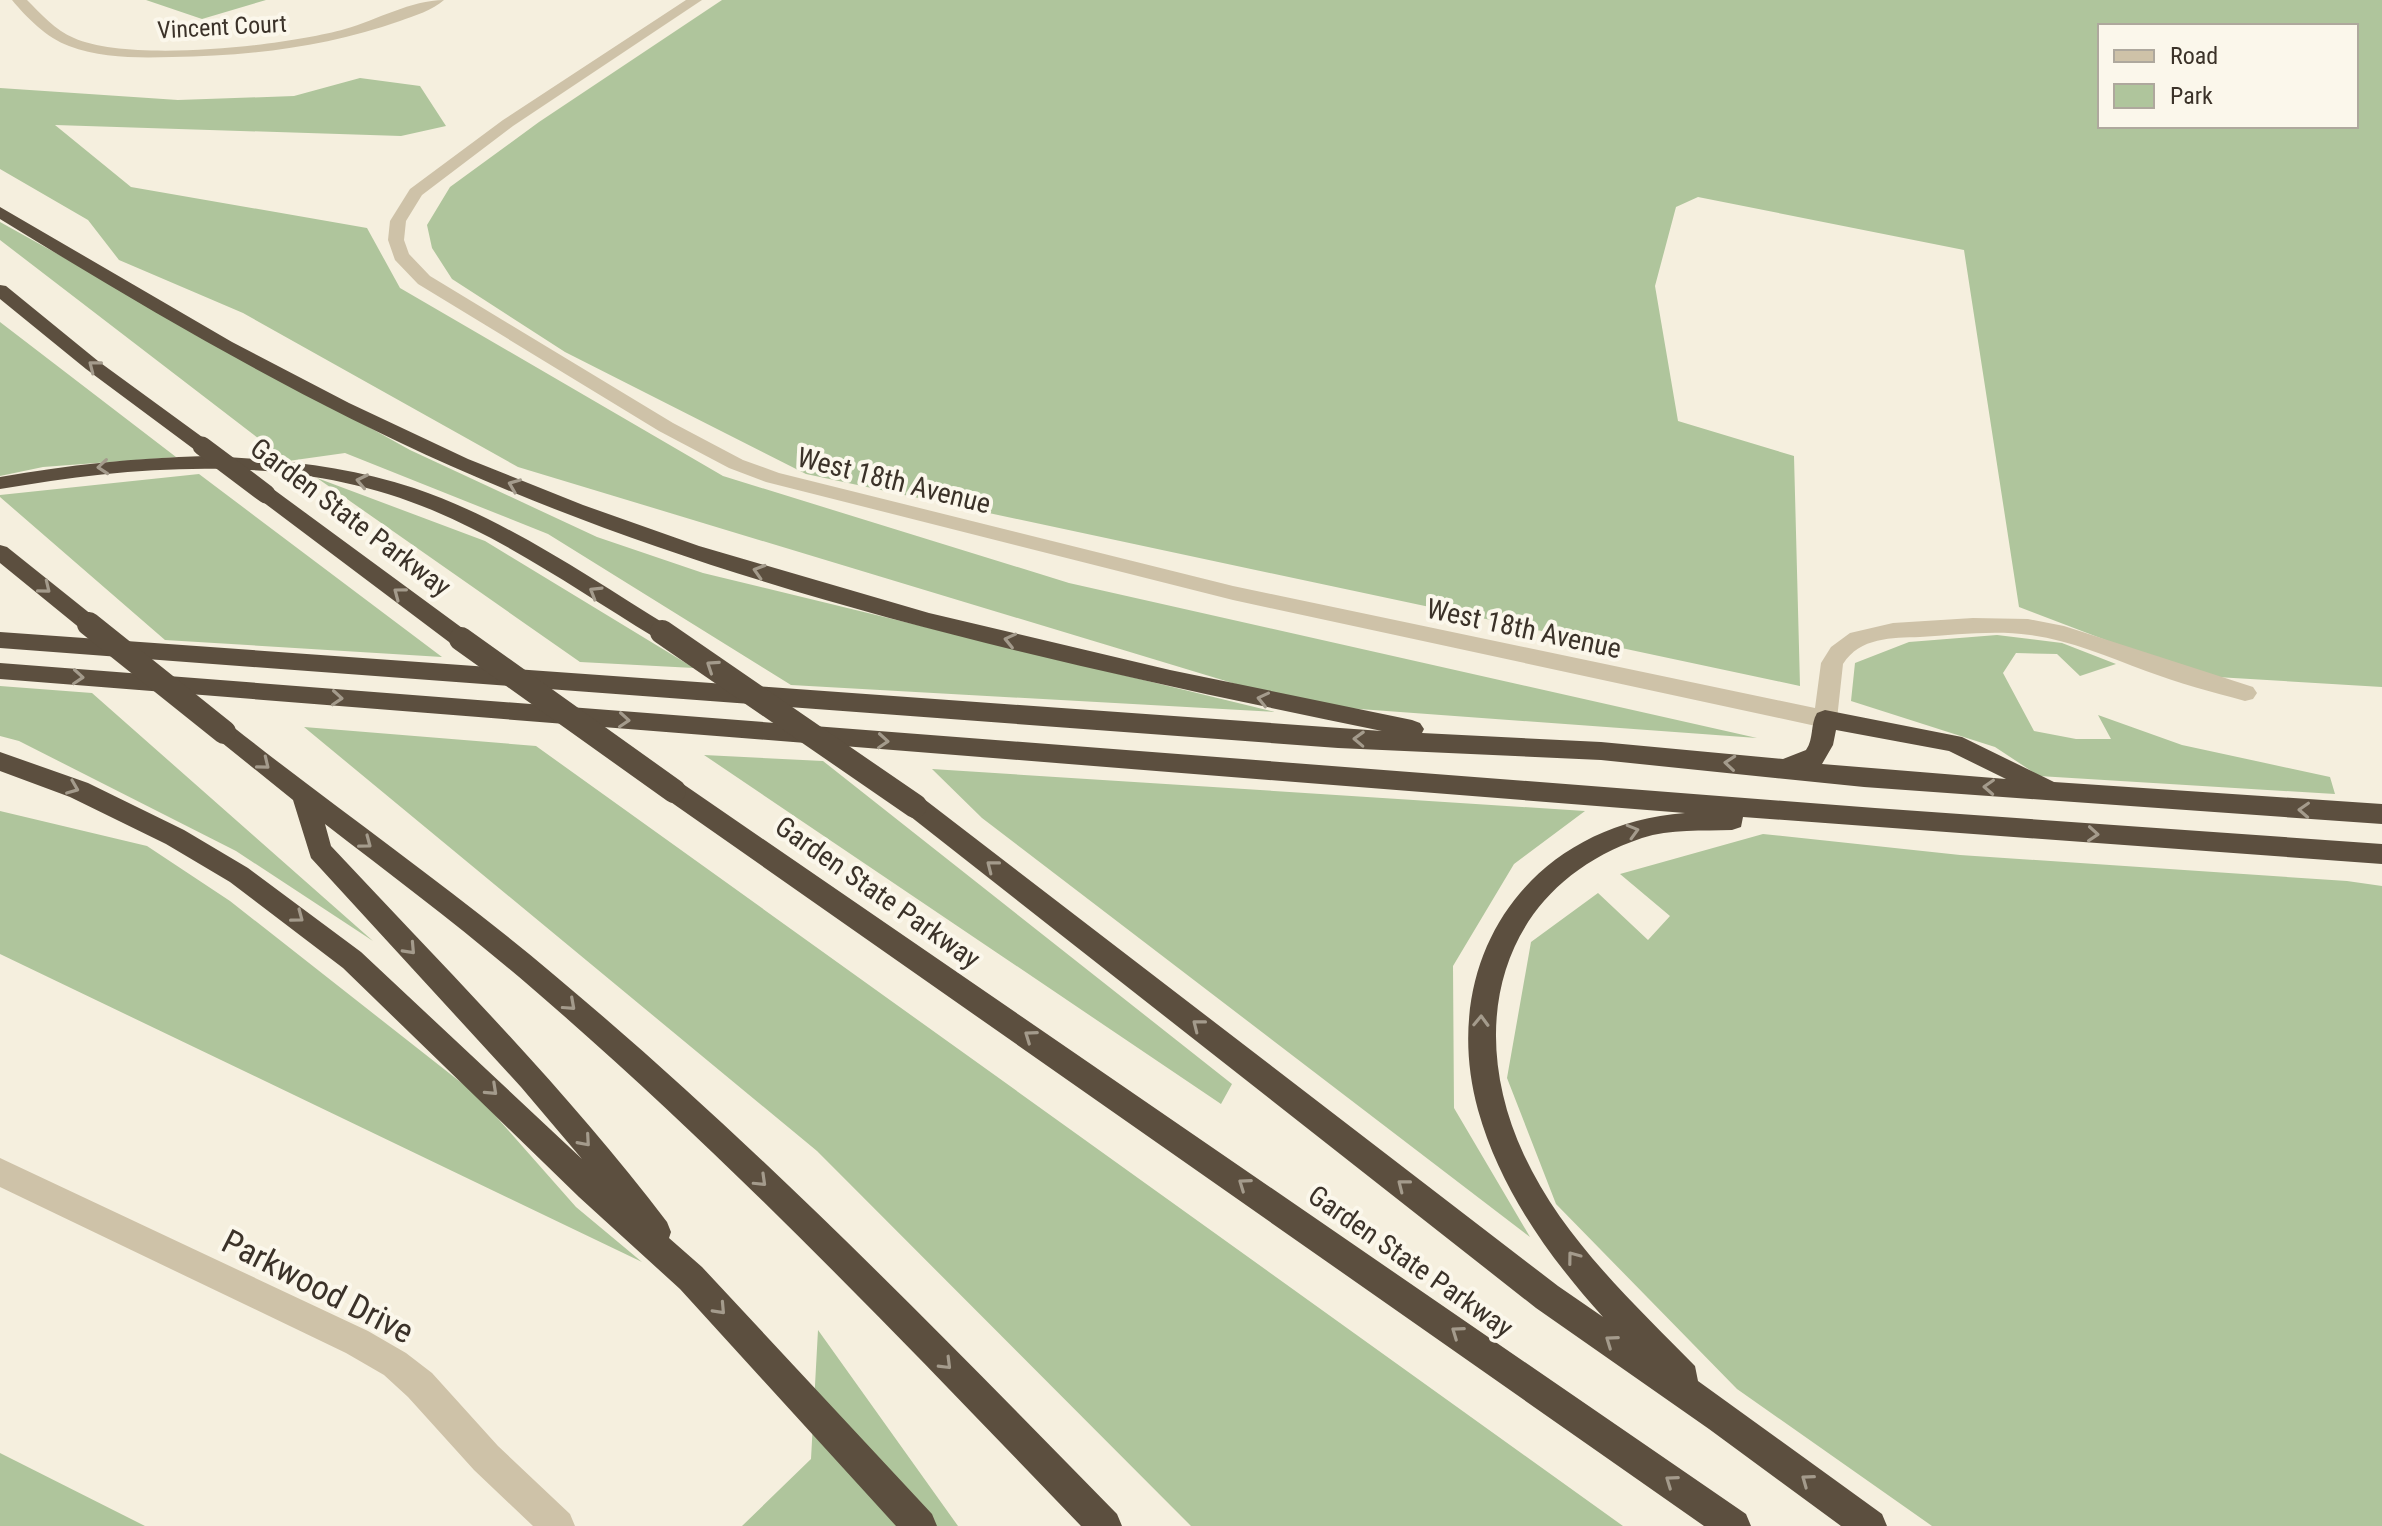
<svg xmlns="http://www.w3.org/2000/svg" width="2382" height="1526" font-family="'Roboto Condensed',sans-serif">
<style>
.green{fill:#afc59c;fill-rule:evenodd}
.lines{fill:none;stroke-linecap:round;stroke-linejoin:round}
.minor{fill:#cec2a8;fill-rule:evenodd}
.highway{fill:#5c4f3f;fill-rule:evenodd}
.highway-bridge-far1{stroke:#5c4f3f;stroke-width:19}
.highway-bridge{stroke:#5c4f3f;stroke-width:24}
.oneway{stroke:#a49b8c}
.labels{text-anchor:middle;stroke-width:8;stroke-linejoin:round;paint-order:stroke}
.far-street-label{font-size:24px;fill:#3b3229;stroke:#fbf7eb}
.street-label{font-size:28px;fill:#3b3229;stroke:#fbf7eb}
.near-street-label{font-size:34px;fill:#3b3229;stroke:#fbf7eb}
</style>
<rect width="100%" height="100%" fill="#f5efde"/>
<!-- green -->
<path class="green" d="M 146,0 L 266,0 L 202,19 Z
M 722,0 L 2382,0 L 2382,687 L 2200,676 L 2019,607 L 1964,250 L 1698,197 L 1676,207 L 1655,286 L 1678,421 L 1794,456 L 1800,686 L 806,474 L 565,352 L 452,279 L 432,248 L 427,225 L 450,187 L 539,122 ZM 2100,26 L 2356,26 L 2356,126 L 2100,126 Z
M 360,78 L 420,86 L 446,126 L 401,136 L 55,125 L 131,187 L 367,228 L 400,288 L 723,476 L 1069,583 L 1757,738 L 1305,705 L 518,467 L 243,313 L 119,260 L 88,220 L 0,169 L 0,88 L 178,100 L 294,96 Z
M 0,222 L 410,450 L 597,537 L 703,573 L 1275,712 L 791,685 L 548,534 L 345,453 L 288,461 L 0,240 Z
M 0,322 L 176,457 L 43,467 L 0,476 Z
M 199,474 L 442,657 L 165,640 L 0,497 L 0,495 Z
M 317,478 L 485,541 L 694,668 L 580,662 Z
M 1997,635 L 2062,643 L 2116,664 L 2080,676 L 2057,654 L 2016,653 L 2003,673 L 2034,731 L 2076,739 L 2111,739 L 2098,715 L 2182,745 L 2330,777 L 2335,794 L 2039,776 L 1995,747 L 1851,701 L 1855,663 L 1909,642 Z
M 0,686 L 92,693 L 373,941 L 236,851 L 19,741 L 0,736 Z
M 304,727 L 536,746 L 1623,1526 L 1191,1526 L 817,1151 Z
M 704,755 L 823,761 L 1232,1084 L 1221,1104 Z
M 932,769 L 1585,811 L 1514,864 L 1453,966 L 1454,1108 L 1530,1237 L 982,818 Z
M 0,811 L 147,846 L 230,901 L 477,1095 L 576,1207 L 642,1262 L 0,954 Z
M 1763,834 L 1960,855 L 2347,881 L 2382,886 L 2382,1526 L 1932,1526 L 1737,1389 L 1556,1204 L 1507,1078 L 1531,942 L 1598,893 L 1648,940 L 1670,916 L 1620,874 Z
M 818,1330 L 958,1526 L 742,1526 L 811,1459 Z
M 0,1453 L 145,1526 L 0,1526 Z"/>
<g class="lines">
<!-- minor -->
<path class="minor" d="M 12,0 L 27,0 C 41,14 55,30 74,38 C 130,63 285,46 345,29 C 377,20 411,0 444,0 C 433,10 414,16 400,21 C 326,47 250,56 172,57 C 137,58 101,58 69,46 C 47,38 27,18 12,0 Z
M 686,0 L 702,0 L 513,126 L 422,195 L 406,221 L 404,240 L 409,254 L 430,276 L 673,423 L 743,460 L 779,473 L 1233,586 L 1815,708 L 1821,663 L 1831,647 L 1850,633 L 1893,623 L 1973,618 L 2028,619 L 2064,626 L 2253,687 L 2257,693 L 2253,699 L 2245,701 C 2212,692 2178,683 2146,671 C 2108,657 2070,640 2030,635 C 1993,630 1956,635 1920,637 C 1892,638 1860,637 1843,664 L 1837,719 L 1833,725 L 1825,728 L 1233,600 L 766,482 L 729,468 L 659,431 L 418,284 L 395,260 L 388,240 L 390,221 L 410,189 L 503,120 Z
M 0,1158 L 368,1331 L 406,1353 L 432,1373 L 498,1446 L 570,1514 L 575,1526 L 533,1526 L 474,1470 L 408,1397 L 384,1375 L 346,1353 L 0,1187 Z"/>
<!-- highway -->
<path class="highway" d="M 0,207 L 232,342 L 349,403 L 468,459 L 583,505 L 699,546 L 929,613 L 1170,670 L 1412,720 L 1420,723 L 1424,729 L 1422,733 L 1601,742 L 1783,759 L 1806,750 C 1814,739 1810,725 1817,713 L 1825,710 L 1962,737 L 2054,782 L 2382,804 L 2382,824 L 1864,787 L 1601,760 L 1338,748 L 0,648 L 0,632 L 1382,731 C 1067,666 747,597 451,466 C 294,396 146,309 0,219 ZM 1836,730 L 1949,751 L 2006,779 L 1822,764 L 1833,745 Z
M 0,285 L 6,286 L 98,361 L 209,442 L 212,446 L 209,450 L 195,450 L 86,369 L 0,299 Z
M 205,456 C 276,459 346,466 414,488 C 506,519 588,577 670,627 L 673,632 L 670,637 L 654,637 C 582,593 511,543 432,510 C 296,453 143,464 0,489 L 0,477 C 68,465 135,458 205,456 Z
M 266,488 L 273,489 L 469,633 L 472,639 L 469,645 L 453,645 L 259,499 L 256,494 L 259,489 Z
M 0,545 L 7,547 L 97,619 L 100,624 L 97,629 L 81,629 L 0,563 Z
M 0,663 L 1875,808 L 2382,844 L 2382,864 L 1743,817 L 1741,827 L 1732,830 C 1703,831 1670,829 1642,838 C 1499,886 1464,1026 1524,1155 C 1562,1237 1632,1302 1695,1366 L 1698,1381 L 1882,1514 L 1887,1526 L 1841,1526 L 1709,1429 L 1536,1308 L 906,813 L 903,806 L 906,799 L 915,796 L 924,799 L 1558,1286 L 1603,1317 C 1549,1257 1500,1189 1478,1110 C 1437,960 1528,825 1685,813 L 0,679 Z
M 224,723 L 232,726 C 338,810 450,887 553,974 C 753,1141 935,1328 1117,1514 L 1122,1526 L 1081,1526 C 904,1342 727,1156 533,989 C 466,931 395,878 325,824 L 331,846 C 446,969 565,1088 667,1222 L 671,1232 L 669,1238 L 702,1267 L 932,1514 L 937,1526 L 896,1526 L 680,1289 L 579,1197 L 343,968 L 230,882 L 166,844 L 70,797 L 0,771 L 0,752 L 88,783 L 184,830 L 248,868 L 361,952 L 582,1159 L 521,1087 L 311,858 L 293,800 L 216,738 L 212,732 L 216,726 Z
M 674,782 L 683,784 L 1746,1514 L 1751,1526 L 1704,1526 L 665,798 L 662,791 L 665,784 Z"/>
<!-- highway-bridge-far1 -->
<path class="highway-bridge-far1" d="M 202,446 L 266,494"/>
<!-- highway-bridge -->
<path class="highway-bridge" d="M 89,624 L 224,732
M 662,632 L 915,806
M 461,639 L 674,791"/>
</g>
<!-- one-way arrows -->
<defs><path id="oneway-chevron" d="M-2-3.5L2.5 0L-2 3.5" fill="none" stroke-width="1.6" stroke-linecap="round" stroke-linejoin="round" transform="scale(2)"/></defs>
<g class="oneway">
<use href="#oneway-chevron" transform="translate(94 366) rotate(-142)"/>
<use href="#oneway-chevron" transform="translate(103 467) rotate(175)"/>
<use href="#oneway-chevron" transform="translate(362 481) rotate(-168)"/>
<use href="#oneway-chevron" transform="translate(514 485) rotate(-158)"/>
<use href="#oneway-chevron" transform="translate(759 571) rotate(-163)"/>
<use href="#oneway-chevron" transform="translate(45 588) rotate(39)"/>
<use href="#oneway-chevron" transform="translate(595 592) rotate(-149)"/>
<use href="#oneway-chevron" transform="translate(399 593) rotate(-143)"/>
<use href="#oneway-chevron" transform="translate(1010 640) rotate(-167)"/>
<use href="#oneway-chevron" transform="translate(712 666) rotate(-146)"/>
<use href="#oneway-chevron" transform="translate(78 677) rotate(4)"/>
<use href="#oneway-chevron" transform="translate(337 698) rotate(4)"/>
<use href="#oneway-chevron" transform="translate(1263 699) rotate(-167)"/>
<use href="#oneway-chevron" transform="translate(624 720) rotate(4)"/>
<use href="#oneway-chevron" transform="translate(1359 739) rotate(-178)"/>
<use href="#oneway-chevron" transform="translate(883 741) rotate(4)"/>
<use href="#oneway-chevron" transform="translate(1730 763) rotate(-175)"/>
<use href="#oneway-chevron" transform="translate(264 764) rotate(39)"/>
<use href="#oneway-chevron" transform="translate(1989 787) rotate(-177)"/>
<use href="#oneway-chevron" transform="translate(73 788) rotate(22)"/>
<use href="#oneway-chevron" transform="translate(2304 810) rotate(-177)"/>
<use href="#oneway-chevron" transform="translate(1633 831) rotate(-16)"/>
<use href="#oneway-chevron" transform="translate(2093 834) rotate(4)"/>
<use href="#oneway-chevron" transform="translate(366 843) rotate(37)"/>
<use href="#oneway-chevron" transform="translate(992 866) rotate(-142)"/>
<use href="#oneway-chevron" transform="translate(298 917) rotate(37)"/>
<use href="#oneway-chevron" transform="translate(410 949) rotate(47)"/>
<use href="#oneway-chevron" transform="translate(570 1005) rotate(42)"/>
<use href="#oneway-chevron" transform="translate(1481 1021) rotate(-88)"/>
<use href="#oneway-chevron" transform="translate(1198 1025) rotate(-142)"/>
<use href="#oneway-chevron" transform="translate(1030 1036) rotate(-145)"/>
<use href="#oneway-chevron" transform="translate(492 1090) rotate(43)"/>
<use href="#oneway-chevron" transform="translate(585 1141) rotate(49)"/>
<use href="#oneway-chevron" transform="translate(761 1181) rotate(44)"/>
<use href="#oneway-chevron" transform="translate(1244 1184) rotate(-145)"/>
<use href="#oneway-chevron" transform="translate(1403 1185) rotate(-142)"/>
<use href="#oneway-chevron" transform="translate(1573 1257) rotate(-127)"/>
<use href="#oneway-chevron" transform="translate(720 1309) rotate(47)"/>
<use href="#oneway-chevron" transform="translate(1457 1332) rotate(-145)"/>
<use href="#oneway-chevron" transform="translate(1611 1341) rotate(-145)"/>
<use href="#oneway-chevron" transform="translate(946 1364) rotate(45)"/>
<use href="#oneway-chevron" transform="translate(1807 1480) rotate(-144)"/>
<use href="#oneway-chevron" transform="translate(1671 1481) rotate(-145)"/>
</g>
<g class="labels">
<!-- far-street labels -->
<g class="far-street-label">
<text transform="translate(222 27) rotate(-3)" y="8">Vincent Court</text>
</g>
<!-- street labels -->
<g class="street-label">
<text transform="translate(894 480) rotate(14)" y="10">West 18th Avenue</text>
<text transform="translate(351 517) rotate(37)" y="10">Garden State Parkway</text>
<text transform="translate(1524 628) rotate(12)" y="10">West 18th Avenue</text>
<text transform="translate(878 892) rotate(35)" y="10">Garden State Parkway</text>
<text transform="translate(1411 1261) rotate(35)" y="10">Garden State Parkway</text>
</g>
<!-- near-street labels -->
<g class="near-street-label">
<text transform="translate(318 1286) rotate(27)" y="12">Parkwood Drive</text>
</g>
</g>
<!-- legend -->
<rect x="2098" y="24" width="260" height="104" fill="#fbf7eb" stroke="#aea89d" stroke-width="2"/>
<rect x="2114" y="50" width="40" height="12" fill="#cec2a8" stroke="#aea89d" stroke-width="2"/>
<text x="2170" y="64" font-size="24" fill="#3b3229">Road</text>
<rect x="2114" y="84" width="40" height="24" fill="#afc59c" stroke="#aea89d" stroke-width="2"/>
<text x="2170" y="104" font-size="24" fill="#3b3229">Park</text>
</svg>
